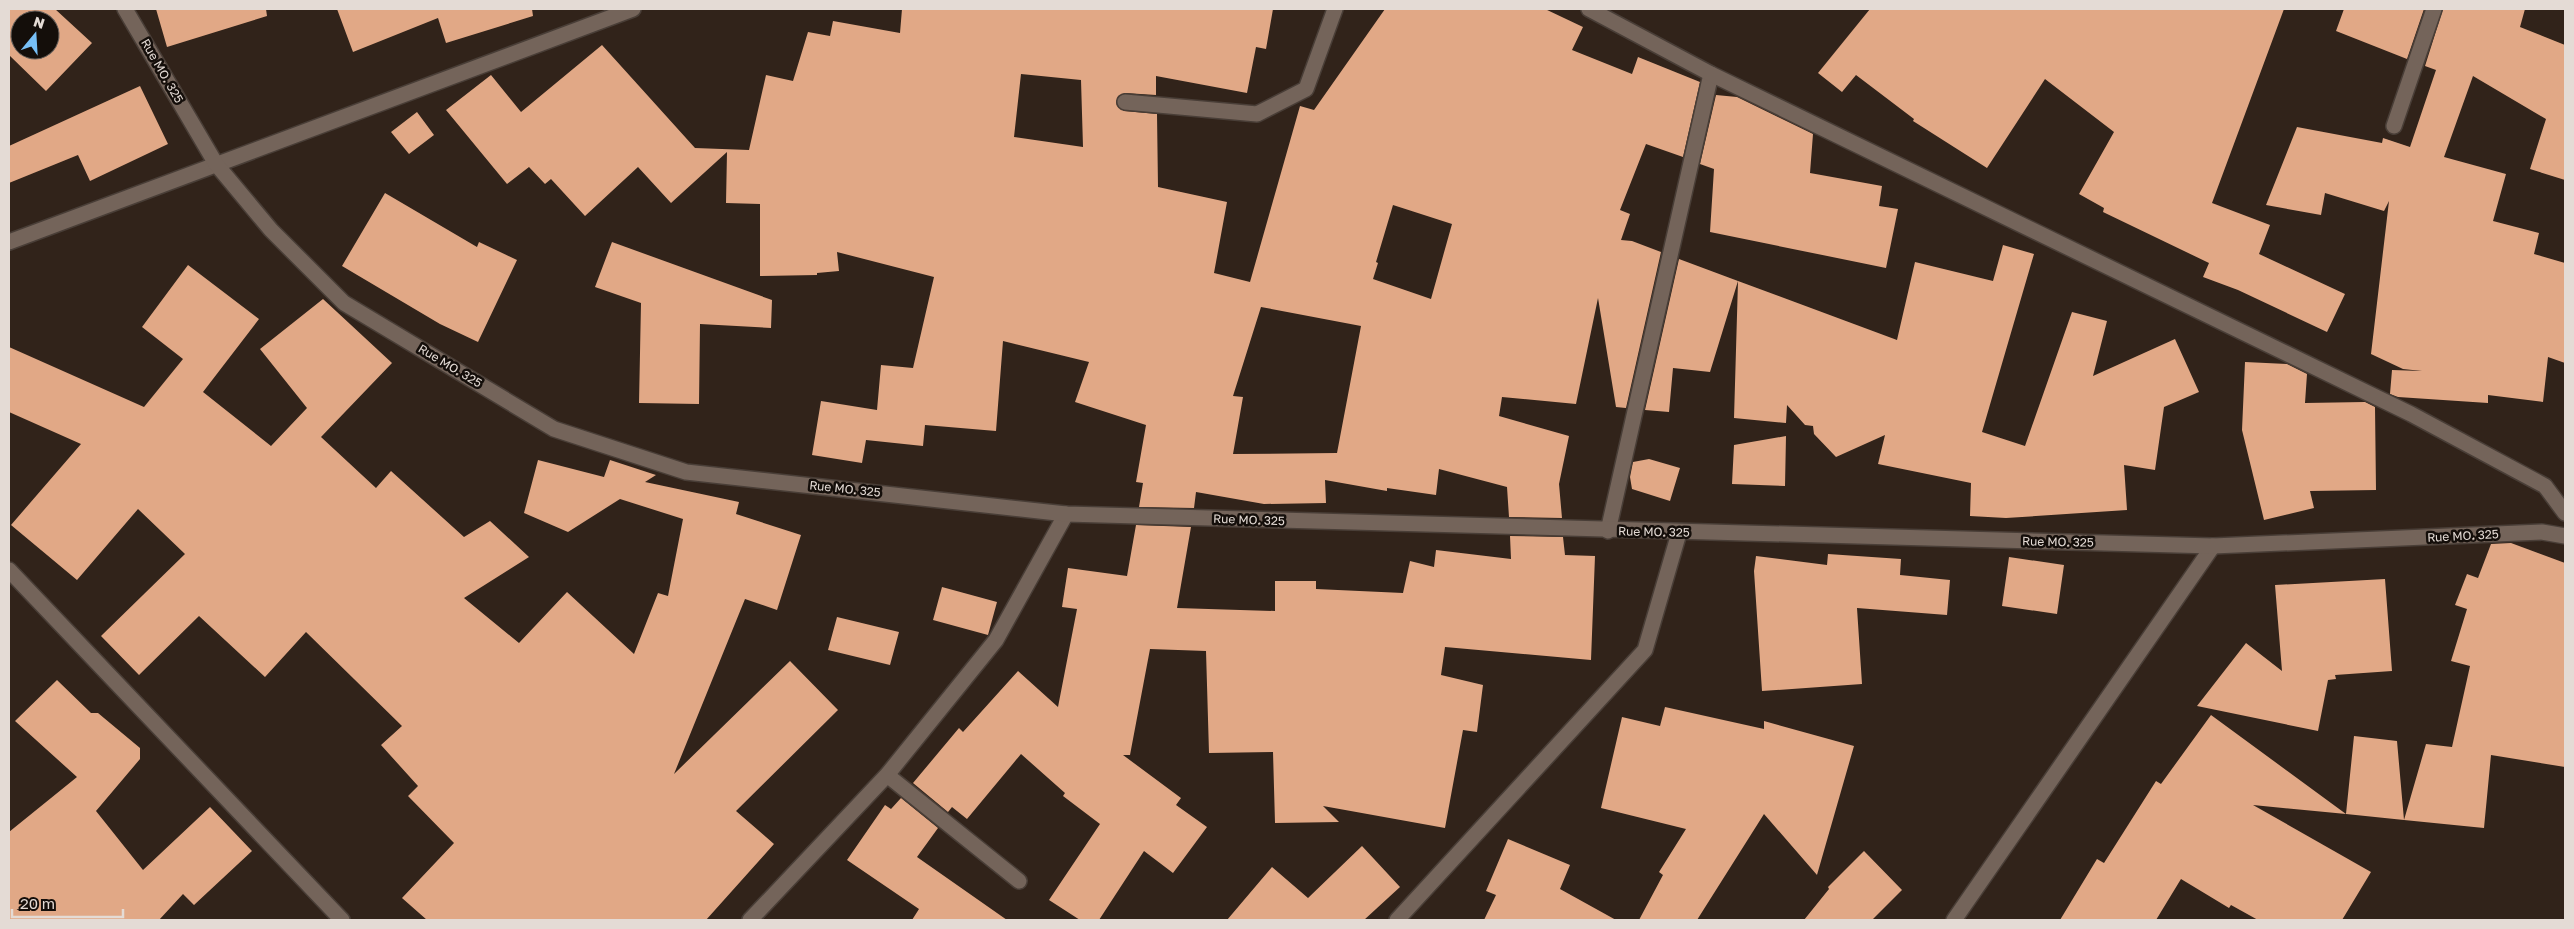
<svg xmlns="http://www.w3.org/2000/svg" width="2574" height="929" font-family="'Golos Text',sans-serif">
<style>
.building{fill:#e1a886;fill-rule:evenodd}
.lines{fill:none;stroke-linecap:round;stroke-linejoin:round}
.service-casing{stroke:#493e37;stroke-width:18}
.minor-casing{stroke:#493e37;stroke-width:18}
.tertiary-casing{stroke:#493e37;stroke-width:18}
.service{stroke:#74645a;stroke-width:15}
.minor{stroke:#74645a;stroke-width:15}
.tertiary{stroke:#74645a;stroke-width:15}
.labels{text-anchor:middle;stroke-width:5;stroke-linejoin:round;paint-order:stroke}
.street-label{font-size:12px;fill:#e4dbd5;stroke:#140e0a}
</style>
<rect width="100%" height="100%" fill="#31231a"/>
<!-- building -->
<path class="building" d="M 9,9 L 55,9 L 92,43 L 46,91 L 9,55 ZM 20,20 L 50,20 L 50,50 L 20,50 Z
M 156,9 L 266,9 L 267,16 L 167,47 Z
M 337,9 L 532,9 L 533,16 L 446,43 L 438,18 L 353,52 Z
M 902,9 L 1273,9 L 1266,49 L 1256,47 L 1247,93 L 1156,76 L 1156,95 L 1125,93 L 1118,96 L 1116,102 L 1117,106 L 1124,111 L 1157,114 L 1158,187 L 1227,202 L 1214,273 L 1250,282 L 1300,106 L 1314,110 L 1385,9 L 1545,9 L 1583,27 L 1572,50 L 1632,74 L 1638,57 L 1700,82 L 1683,157 L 1646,144 L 1620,210 L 1630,214 L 1621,240 L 1632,241 L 1661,252 L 1626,408 L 1616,407 L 1598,298 L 1576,404 L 1502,397 L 1499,416 L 1569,436 L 1559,484 L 1562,518 L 1509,517 L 1507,487 L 1439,469 L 1436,495 L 1387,488 L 1387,491 L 1325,480 L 1326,503 L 1264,504 L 1196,492 L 1194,508 L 1139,507 L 1143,483 L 1136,482 L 1146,425 L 1075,402 L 1089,362 L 1003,341 L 996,431 L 925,425 L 923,446 L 866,440 L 862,463 L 812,455 L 821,401 L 877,410 L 881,365 L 913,368 L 934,277 L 837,252 L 839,271 L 817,273 L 817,275 L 760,276 L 760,204 L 726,203 L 727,152 L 671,203 L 638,167 L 585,216 L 551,179 L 545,184 L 529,167 L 507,184 L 446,110 L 491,75 L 521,112 L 602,45 L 695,148 L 749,150 L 766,75 L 793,81 L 808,32 L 830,36 L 833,21 L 900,33 ZM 1021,74 L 1081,80 L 1083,147 L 1014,137 ZM 1393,205 L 1452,224 L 1431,299 L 1373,279 L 1378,263 L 1376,262 ZM 1261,307 L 1361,326 L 1337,453 L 1233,454 L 1243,397 L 1233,396 Z
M 1870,9 L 2284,9 L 2212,203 L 2270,225 L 2259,254 L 2345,294 L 2327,332 L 2238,290 L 2203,277 L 2209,263 L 2103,212 L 2104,208 L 2079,194 L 2114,132 L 2045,79 L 1987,168 L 1913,121 L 1914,119 L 1856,75 L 1842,92 L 1818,73 Z
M 2344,9 L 2424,9 L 2407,59 L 2336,31 Z
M 2443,9 L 2525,9 L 2520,27 L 2565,45 L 2565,180 L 2530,169 L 2546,119 L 2473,76 L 2444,157 L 2506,174 L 2493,221 L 2539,233 L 2534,254 L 2565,263 L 2565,363 L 2548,357 L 2543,402 L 2488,395 L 2488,403 L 2398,397 L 2390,394 L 2392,370 L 2422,371 L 2403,369 L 2371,354 L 2389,201 L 2384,211 L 2325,193 L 2321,215 L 2266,205 L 2297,127 L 2382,143 L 2383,138 L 2410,147 L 2436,70 L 2425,66 Z
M 140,86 L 168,144 L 90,181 L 78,155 L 9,183 L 9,146 Z
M 1716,95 L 1737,97 L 1813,134 L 1810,173 L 1882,186 L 1879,206 L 1898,209 L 1886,268 L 1710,232 L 1714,169 L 1700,164 Z
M 417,112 L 434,135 L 409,154 L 391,132 Z
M 385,193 L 477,247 L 479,242 L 517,260 L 478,342 L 440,324 L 342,266 Z
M 612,242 L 772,300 L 771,328 L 700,324 L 699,404 L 639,403 L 641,303 L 595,287 Z
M 2003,245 L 2034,254 L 1982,432 L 2025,446 L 2072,312 L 2107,321 L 2093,376 L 2175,339 L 2199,392 L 2164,407 L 2155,470 L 2124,465 L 2127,510 L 2006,518 L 1970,516 L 1971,483 L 1878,464 L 1885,435 L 1836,457 L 1814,434 L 1813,426 L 1805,425 L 1787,405 L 1786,423 L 1734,418 L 1738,281 L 1897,340 L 1915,262 L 1993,281 Z
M 1679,259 L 1738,281 L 1710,372 L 1673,368 L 1669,412 L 1645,410 Z
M 188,265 L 259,319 L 203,392 L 271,446 L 307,408 L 260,349 L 323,299 L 392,363 L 321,437 L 376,488 L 391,471 L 464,537 L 490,521 L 529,557 L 464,598 L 519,643 L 567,592 L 634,654 L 658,593 L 668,596 L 683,519 L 620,499 L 568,532 L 524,513 L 538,460 L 604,477 L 610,460 L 656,475 L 645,482 L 739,502 L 736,514 L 801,535 L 777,610 L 745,599 L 674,774 L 790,661 L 838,710 L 736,811 L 774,844 L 706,920 L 427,920 L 402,898 L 454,843 L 408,796 L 418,786 L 381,745 L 402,726 L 306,632 L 265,677 L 199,616 L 139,675 L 101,636 L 185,554 L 138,509 L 77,580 L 11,525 L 81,444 L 9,412 L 9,347 L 144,407 L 183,359 L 142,327 Z
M 2245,362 L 2287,364 L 2307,374 L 2305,403 L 2365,402 L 2375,407 L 2376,490 L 2310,491 L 2314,508 L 2264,520 L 2242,430 Z
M 1786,436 L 1785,486 L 1732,484 L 1734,445 Z
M 1649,459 L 1680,468 L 1670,501 L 1632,489 L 1630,477 L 1633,462 Z
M 1136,525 L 1191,527 L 1177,608 L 1275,611 L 1275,581 L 1316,581 L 1316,589 L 1403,593 L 1410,561 L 1434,567 L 1436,550 L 1511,559 L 1510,536 L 1563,537 L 1565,555 L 1595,556 L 1591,660 L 1445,647 L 1441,675 L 1483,685 L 1477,732 L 1463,730 L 1445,828 L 1323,806 L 1339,822 L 1275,823 L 1273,752 L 1209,753 L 1206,651 L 1150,649 L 1130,755 L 1123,755 L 1181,798 L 1176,805 L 1207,827 L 1173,873 L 1144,851 L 1099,920 L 1080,920 L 1049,900 L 1100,824 L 1063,796 L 1065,793 L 1021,754 L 967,819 L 952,807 L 948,812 L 913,783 L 959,728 L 963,732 L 1018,671 L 1058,707 L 1077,609 L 1062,607 L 1068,568 L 1127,576 Z
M 2511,543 L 2565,563 L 2565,767 L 2491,755 L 2484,828 L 2404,820 L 2426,744 L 2452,747 L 2470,666 L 2451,661 L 2467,609 L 2455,605 L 2467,574 L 2478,578 L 2491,544 Z
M 1828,554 L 1901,559 L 1900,575 L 1950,580 L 1947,615 L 1857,608 L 1862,684 L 1762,691 L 1754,571 L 1756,556 L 1827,565 Z
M 2009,557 L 2064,565 L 2057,614 L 2002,606 Z
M 2385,579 L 2392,671 L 2335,675 L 2336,679 L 2328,680 L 2318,731 L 2197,706 L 2246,643 L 2282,671 L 2275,585 Z
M 942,587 L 997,602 L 988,635 L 933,620 Z
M 837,617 L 899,632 L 890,665 L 828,650 Z
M 57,680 L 91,713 L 98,713 L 140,748 L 140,759 L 96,811 L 143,870 L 210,807 L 252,851 L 194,905 L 183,894 L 159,920 L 9,920 L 9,832 L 77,777 L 15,721 Z
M 1665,707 L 1764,729 L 1764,721 L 1854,746 L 1817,875 L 1764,814 L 1697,920 L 1639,920 L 1663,875 L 1659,872 L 1686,829 L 1601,808 L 1622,717 L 1660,726 Z
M 2211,715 L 2346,814 L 2253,805 L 2371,872 L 2342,920 L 2258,920 L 2231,905 L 2229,908 L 2181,879 L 2156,920 L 2060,920 L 2097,859 L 2104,863 L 2156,781 L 2161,784 Z
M 2354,736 L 2397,741 L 2404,820 L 2346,814 Z
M 901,798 L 938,828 L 917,857 L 1007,920 L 912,920 L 919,909 L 847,860 L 885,805 L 891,809 Z
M 1508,839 L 1570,865 L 1560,889 L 1616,920 L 1484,920 L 1496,895 L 1486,891 Z
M 1362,846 L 1400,887 L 1364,920 L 1227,920 L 1272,867 L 1308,898 Z
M 1864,851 L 1902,890 L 1872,920 L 1804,920 L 1829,889 L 1828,887 Z"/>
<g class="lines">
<!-- service casing -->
<g class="service-casing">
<path id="service" d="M 1125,102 L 1257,114 L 1306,89 L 1335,9
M 1608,531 L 1711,74"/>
</g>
<!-- minor casing -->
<g class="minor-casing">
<path id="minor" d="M 1589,9 L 1711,74 L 2411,414 L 2545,486 L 2565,513
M 2394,126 L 2434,9
M 9,242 L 633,9
M 9,570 L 342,920
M 887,775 L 1019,881
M 750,920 L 887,775 L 996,640 L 1066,514
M 1397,920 L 1645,650 L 1679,533
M 1954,920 L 2213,546"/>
</g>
<!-- tertiary casing -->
<g class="tertiary-casing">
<path id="tertiary" d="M 125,9 L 216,164 L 271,230 L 344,303 L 554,429 L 686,472 L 1066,514 L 2213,546 L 2542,532 L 2565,536"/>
</g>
<!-- service -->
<use href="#service" class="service"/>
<!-- minor -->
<use href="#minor" class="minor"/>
<!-- tertiary -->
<use href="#tertiary" class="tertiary"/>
</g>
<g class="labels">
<!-- street labels -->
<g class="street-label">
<text transform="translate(162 71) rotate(60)" y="4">Rue MO. 325</text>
<text transform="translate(450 366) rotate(31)" y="4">Rue MO. 325</text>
<text transform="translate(845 489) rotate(6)" y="4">Rue MO. 325</text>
<text transform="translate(1249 520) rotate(2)" y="4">Rue MO. 325</text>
<text transform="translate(1654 532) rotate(1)" y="4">Rue MO. 325</text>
<text transform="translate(2463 536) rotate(-3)" y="4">Rue MO. 325</text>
<text transform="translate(2058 542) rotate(1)" y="4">Rue MO. 325</text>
</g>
</g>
<!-- border -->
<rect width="2574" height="929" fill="none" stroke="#e4dbd5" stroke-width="20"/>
<!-- north arrow -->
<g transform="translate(35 35) rotate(18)"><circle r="24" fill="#140e0a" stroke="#67605b"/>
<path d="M0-4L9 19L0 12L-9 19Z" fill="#77bff7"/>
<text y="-8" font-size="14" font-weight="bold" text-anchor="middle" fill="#e4dbd5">N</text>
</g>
<!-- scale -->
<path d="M12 909v8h111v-8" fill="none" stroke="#e4dbd5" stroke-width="2.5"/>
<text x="20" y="909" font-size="15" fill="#e4dbd5" stroke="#140e0a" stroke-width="4" paint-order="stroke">20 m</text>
</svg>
